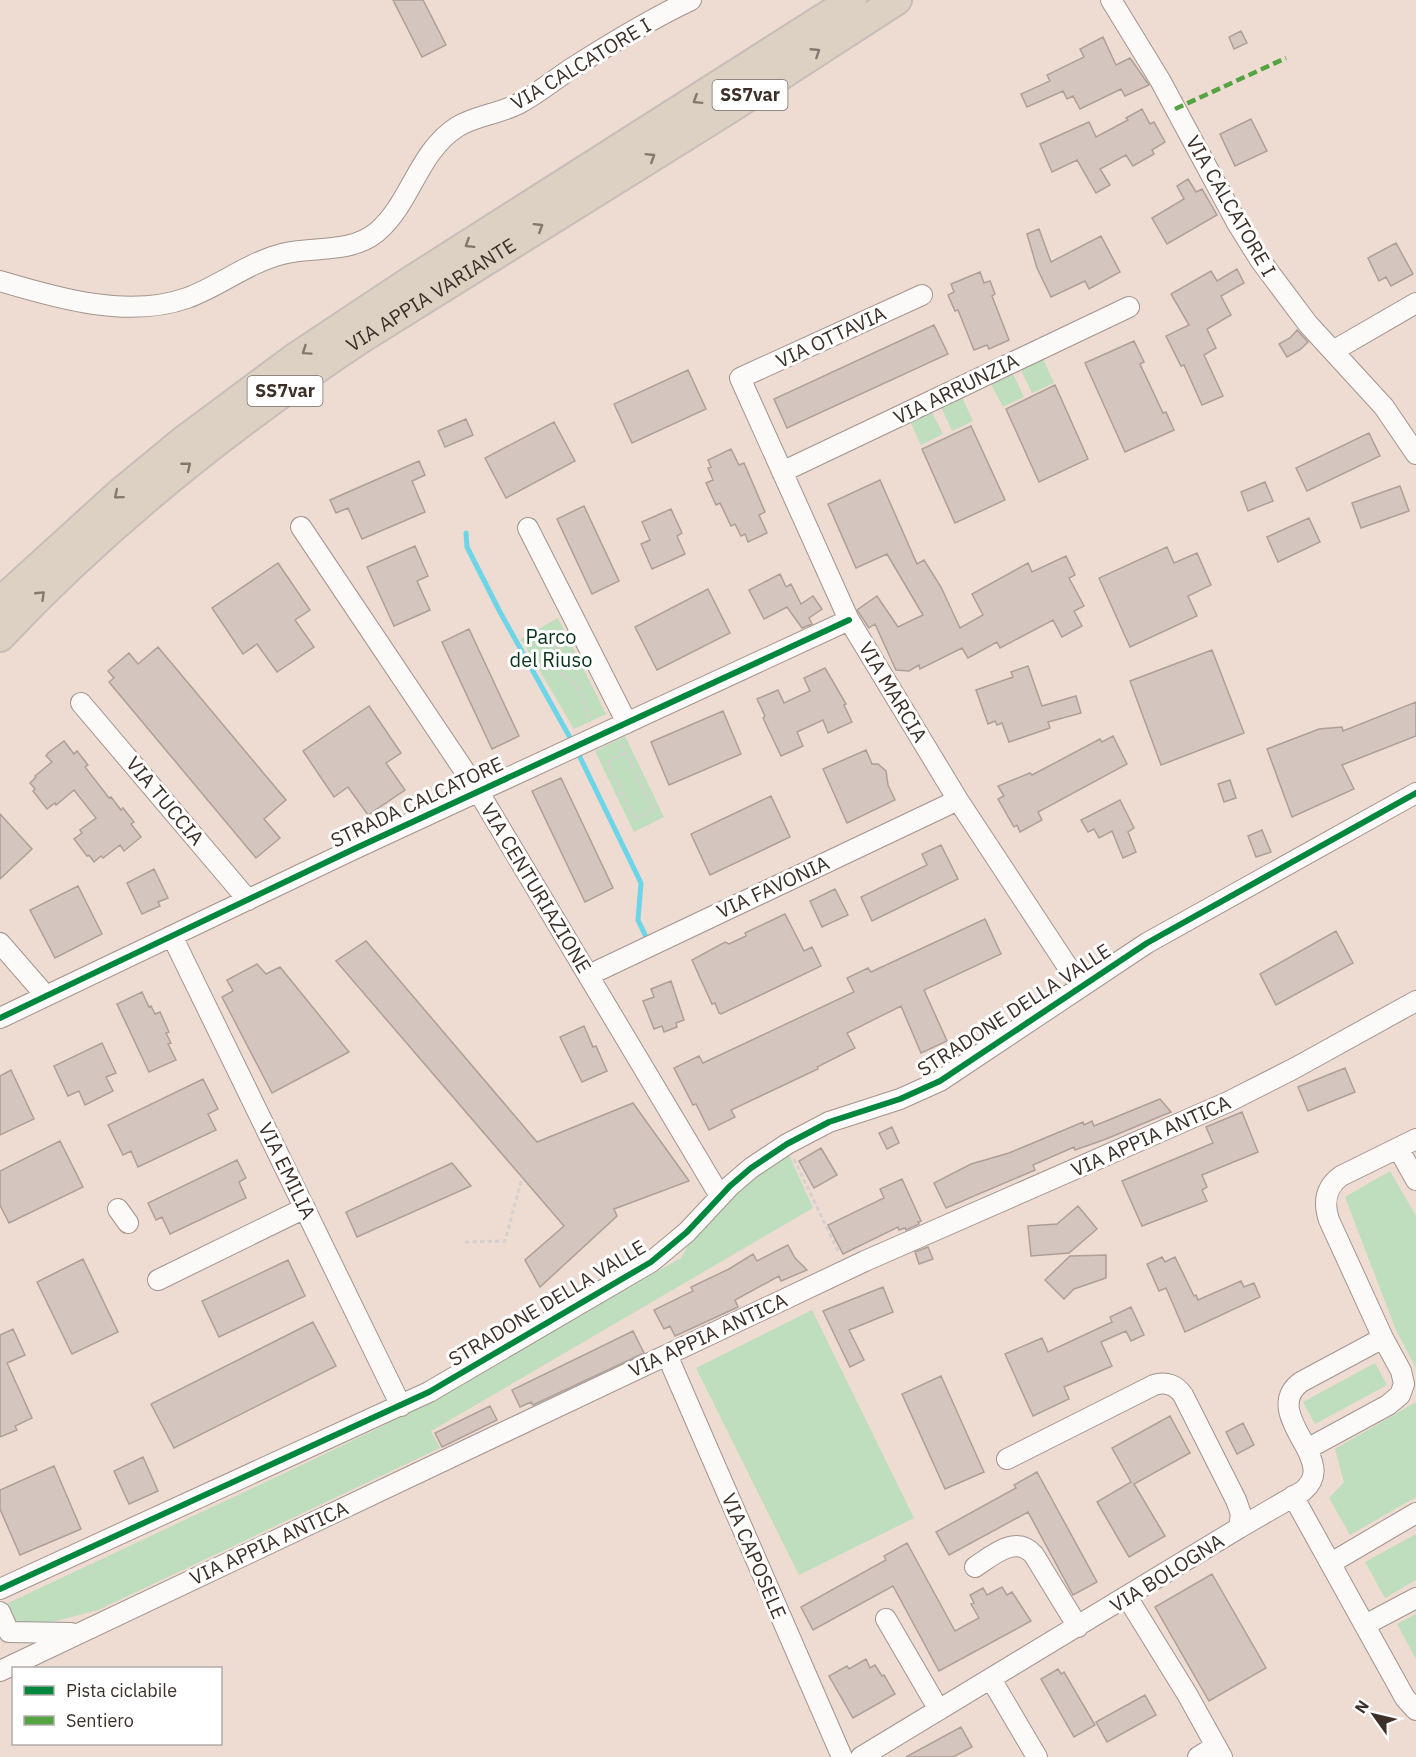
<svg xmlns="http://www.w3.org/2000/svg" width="1416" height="1757" font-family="'IBM Plex Sans',sans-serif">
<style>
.green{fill:#bedebe}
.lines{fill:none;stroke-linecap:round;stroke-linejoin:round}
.stream{stroke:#6cd5e7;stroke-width:5}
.building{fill:#d4c6be;stroke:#ae9f98;stroke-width:1.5}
.minor-casing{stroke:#a3948d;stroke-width:22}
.highway-casing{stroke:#c7bdb9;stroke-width:32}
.path{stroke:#d6d1cf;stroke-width:3;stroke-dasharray:4.5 3;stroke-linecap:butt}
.minor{stroke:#fcfaf8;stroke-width:20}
.highway{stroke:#dcd1c3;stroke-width:28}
.quiet{stroke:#54a442;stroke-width:4.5;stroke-dasharray:9 4.5;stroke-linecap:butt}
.cycleway-casing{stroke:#fff;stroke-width:10}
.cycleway{stroke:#00873e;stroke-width:6}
.oneway{stroke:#85786e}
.labels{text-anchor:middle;stroke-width:6;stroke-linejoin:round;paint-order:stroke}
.shield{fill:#fff;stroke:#776e69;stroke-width:1.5}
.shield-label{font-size:18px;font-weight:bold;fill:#3d3029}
.street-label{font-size:20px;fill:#3d3029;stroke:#fff}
.park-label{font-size:20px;fill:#09341b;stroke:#fff}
</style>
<rect width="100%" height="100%" fill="#eedbd2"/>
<!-- green -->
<path class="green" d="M 1043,359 L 1054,383 L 1032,393 L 1021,370 Z
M 1013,374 L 1024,397 L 1003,407 L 991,384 Z
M 962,397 L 973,421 L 952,431 L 941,407 Z
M 931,411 L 943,434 L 921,445 L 910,421 Z
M 558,618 L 606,714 L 574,729 L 521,639 Z
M 625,736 L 664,817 L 634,832 L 595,751 Z
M 788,1153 L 813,1208 L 431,1431 L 440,1448 L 98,1610 L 29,1628 L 14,1626 L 4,1606 L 6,1604 L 306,1463 L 383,1426 L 681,1258 L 692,1238 L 744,1183 Z
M 1390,1171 L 1416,1216 L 1416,1368 L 1396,1330 L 1345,1197 Z
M 812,1310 L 914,1518 L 799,1575 L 696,1368 Z
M 1375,1363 L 1387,1385 L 1315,1424 L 1303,1402 Z
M 1416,1402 L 1416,1497 L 1350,1535 L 1329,1498 L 1344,1482 L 1335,1449 Z
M 1416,1534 L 1416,1580 L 1385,1598 L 1365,1562 Z
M 1416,1614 L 1416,1659 L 1397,1624 Z"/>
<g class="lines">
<!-- stream -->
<path class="stream" d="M 466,533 L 467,547 L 500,612 L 573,743
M 577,751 L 641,883 L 638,920 L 646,937"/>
</g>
<!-- building -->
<path class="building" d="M 393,0 L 423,0 L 446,45 L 422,57 Z
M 1241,31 L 1247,43 L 1234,49 L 1229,37 Z
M 1103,37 L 1116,65 L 1130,58 L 1149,85 L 1125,96 L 1121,89 L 1080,109 L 1073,96 L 1067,99 L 1063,91 L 1027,107 L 1021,94 L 1050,81 L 1047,75 L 1084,57 L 1080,49 Z
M 1142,109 L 1150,124 L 1154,122 L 1165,142 L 1152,150 L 1154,154 L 1133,166 L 1126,155 L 1100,169 L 1110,185 L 1096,193 L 1077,160 L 1052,172 L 1040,144 L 1089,122 L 1096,137 L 1128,120 L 1126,118 Z
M 1251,119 L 1267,151 L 1235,166 L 1220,134 Z
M 1188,179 L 1196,192 L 1202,189 L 1217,215 L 1167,244 L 1152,218 L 1184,199 L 1177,186 Z
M 1039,229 L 1051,262 L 1101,236 L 1120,272 L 1089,289 L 1085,281 L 1051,297 L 1037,268 L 1027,234 Z
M 1396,243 L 1413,274 L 1391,286 L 1386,277 L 1379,281 L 1368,258 Z
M 1237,269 L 1244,283 L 1221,296 L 1231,315 L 1207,329 L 1216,348 L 1204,355 L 1223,396 L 1202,405 L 1184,365 L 1181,366 L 1166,336 L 1189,325 L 1171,294 L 1211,271 L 1217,281 Z
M 980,272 L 984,283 L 990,281 L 995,294 L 992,296 L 1009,340 L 989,349 L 987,345 L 974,350 L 958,310 L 955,311 L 948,295 L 954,292 L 951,284 Z
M 934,325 L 948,354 L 787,428 L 774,399 Z
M 1297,330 L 1308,342 L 1301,349 L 1287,357 L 1279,344 L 1290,338 Z
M 1134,341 L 1144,362 L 1140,364 L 1163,413 L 1166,412 L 1174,430 L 1125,452 L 1085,363 Z
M 688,370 L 706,409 L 632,443 L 614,404 Z
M 1055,385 L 1088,459 L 1039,482 L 1006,409 Z
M 466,419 L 473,435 L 445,447 L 438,431 Z
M 554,422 L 575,461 L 506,498 L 485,458 Z
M 971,426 L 1005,500 L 955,523 L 922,449 Z
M 1369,433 L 1380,456 L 1307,491 L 1296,468 Z
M 731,449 L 739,465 L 744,463 L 765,512 L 759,515 L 767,533 L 748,542 L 745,534 L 741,536 L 735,524 L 731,526 L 720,503 L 716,505 L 706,483 L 713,480 L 708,468 L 711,467 L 708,460 Z
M 419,461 L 425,475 L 412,481 L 425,512 L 362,539 L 348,508 L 336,513 L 330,500 Z
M 880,480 L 917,564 L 924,560 L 941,587 L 960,628 L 983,615 L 972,594 L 1028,563 L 1032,572 L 1066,556 L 1075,575 L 1069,578 L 1084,606 L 1074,611 L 1082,626 L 1062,637 L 1053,620 L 1000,648 L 997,642 L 968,658 L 962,648 L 920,669 L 919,665 L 909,671 L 896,670 L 875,624 L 869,628 L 857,610 L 877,596 L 898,627 L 923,615 L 887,554 L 856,568 L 828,504 Z
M 1265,482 L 1273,501 L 1248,511 L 1241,492 Z
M 1400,486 L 1409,511 L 1361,528 L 1352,503 Z
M 584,506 L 619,581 L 592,594 L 557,519 Z
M 671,509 L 682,533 L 677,536 L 685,554 L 652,569 L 641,544 L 650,540 L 642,522 Z
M 1309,518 L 1320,542 L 1278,562 L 1267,537 Z
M 415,546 L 428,576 L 417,581 L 430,610 L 394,626 L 367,567 Z
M 1167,547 L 1174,563 L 1197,553 L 1211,585 L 1188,596 L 1197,616 L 1130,647 L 1099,578 Z
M 278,563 L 310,610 L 295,620 L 314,647 L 277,672 L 257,644 L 243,654 L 212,608 Z
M 780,574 L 786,587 L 791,584 L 801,604 L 813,596 L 822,609 L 809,618 L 812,624 L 802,628 L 787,607 L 764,619 L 749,590 Z
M 708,589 L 730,633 L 657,670 L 635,627 Z
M 469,629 L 519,736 L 492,749 L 442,642 Z
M 158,647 L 286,800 L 264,819 L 280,838 L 256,858 L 109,682 L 114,678 L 108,671 L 129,653 L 138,664 Z
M 1212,650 L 1244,733 L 1161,765 L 1130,681 Z
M 1028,666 L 1042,706 L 1076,696 L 1081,713 L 1048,722 L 1050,728 L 1009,742 L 1002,723 L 997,725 L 995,721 L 988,724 L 976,690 L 1013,677 L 1011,672 Z
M 825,668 L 846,704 L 844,705 L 852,722 L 828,733 L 823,720 L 797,732 L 803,746 L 781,756 L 763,718 L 765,716 L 757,699 L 778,690 L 784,703 L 810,691 L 804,678 Z
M 1416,702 L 1416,736 L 1342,765 L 1354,789 L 1292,817 L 1267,749 L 1319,729 L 1342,727 L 1343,731 Z
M 369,706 L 401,753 L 386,763 L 405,790 L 368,815 L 348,787 L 334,797 L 303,751 Z
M 723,711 L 741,754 L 669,785 L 651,742 Z
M 1113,736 L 1127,764 L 1038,812 L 1042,820 L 1020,832 L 1017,825 L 1014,827 L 998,799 L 1004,796 L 998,786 L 1030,773 L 1032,775 L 1100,739 L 1102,742 Z
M 64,741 L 74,754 L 77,751 L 88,765 L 85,767 L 109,798 L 111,797 L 121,810 L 123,808 L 134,822 L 131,824 L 141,837 L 124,851 L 120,845 L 103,858 L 101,856 L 94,862 L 89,855 L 87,856 L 74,839 L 82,833 L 80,830 L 96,818 L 74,790 L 56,805 L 55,803 L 47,809 L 33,791 L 35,789 L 30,783 L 36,777 L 35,776 L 52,762 L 46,756 L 48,753 Z
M 866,750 L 872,764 L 878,764 L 886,771 L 888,785 L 895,800 L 847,823 L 823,769 Z
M 561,778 L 613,888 L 585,902 L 532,791 Z
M 1230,780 L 1236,798 L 1224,802 L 1218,784 Z
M 771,796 L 790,837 L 710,875 L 691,834 Z
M 1120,800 L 1134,828 L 1128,832 L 1136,852 L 1123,858 L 1112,831 L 1099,838 L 1094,829 L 1088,832 L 1081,820 Z
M 0,814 L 32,849 L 0,879 Z
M 1262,830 L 1271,852 L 1256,857 L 1248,836 Z
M 941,845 L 958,879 L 872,921 L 861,897 L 927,865 L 922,854 Z
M 154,869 L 168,898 L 158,902 L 160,906 L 142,914 L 127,883 Z
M 78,886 L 102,934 L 55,958 L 30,910 Z
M 835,889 L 848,915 L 822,927 L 810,901 Z
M 785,914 L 804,951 L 812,947 L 821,966 L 721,1014 L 719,1013 L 715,1003 L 712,1004 L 692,960 L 725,942 L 729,944 L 746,936 L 745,933 Z
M 985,919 L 1001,954 L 924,990 L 947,1041 L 921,1053 L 901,1006 L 847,1033 L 855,1048 L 817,1067 L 818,1069 L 731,1110 L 735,1117 L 709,1130 L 696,1104 L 693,1105 L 674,1068 L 699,1056 L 703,1063 L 854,992 L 847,978 L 868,968 L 871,972 Z
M 1336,931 L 1353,963 L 1276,1005 L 1260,974 Z
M 366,941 L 537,1142 L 633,1103 L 689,1181 L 614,1209 L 617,1216 L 540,1287 L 525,1260 L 564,1226 L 336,961 Z
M 257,964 L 266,974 L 280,967 L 349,1052 L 272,1093 L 222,997 L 233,991 L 227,980 Z
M 671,981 L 684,1020 L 676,1023 L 677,1027 L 664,1032 L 662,1026 L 654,1029 L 643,1001 L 654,997 L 651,989 Z
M 142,992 L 149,1007 L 151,1006 L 155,1014 L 160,1012 L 169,1032 L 166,1033 L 171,1043 L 168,1044 L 176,1060 L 149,1072 L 117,1004 Z
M 584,1026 L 593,1047 L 596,1046 L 607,1071 L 582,1082 L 560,1037 Z
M 102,1043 L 116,1073 L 106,1077 L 113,1091 L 85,1105 L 79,1091 L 68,1096 L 54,1066 Z
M 1345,1068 L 1355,1092 L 1308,1111 L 1298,1087 Z
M 11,1070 L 34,1119 L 0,1135 L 0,1076 Z
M 203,1079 L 218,1109 L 208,1114 L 216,1130 L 138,1167 L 131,1151 L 123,1155 L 108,1125 Z
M 1160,1099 L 1171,1112 L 1106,1139 L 1075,1150 L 1074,1147 L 1033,1165 L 1035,1170 L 946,1208 L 934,1183 L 971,1164 L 1009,1153 L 1083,1122 L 1084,1125 L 1092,1121 L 1094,1126 Z
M 1242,1112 L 1258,1152 L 1202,1175 L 1207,1187 L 1202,1190 L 1207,1201 L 1142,1226 L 1122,1181 L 1213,1143 L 1206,1127 Z
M 892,1127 L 899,1143 L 887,1149 L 879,1133 Z
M 60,1141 L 83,1187 L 9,1223 L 0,1205 L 0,1171 Z
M 821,1148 L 837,1175 L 814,1188 L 799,1161 Z
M 237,1160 L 246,1178 L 239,1182 L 246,1198 L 170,1234 L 162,1217 L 156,1220 L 148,1203 Z
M 452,1163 L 471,1186 L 357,1237 L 346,1212 Z
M 902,1179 L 921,1221 L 918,1222 L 919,1224 L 906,1230 L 905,1228 L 899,1230 L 898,1227 L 843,1254 L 828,1225 L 884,1198 L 880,1189 Z
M 1078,1206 L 1097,1229 L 1069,1253 L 1031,1256 L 1028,1226 L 1057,1224 Z
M 788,1245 L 795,1258 L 807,1270 L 781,1281 L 779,1276 L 735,1300 L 738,1307 L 675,1336 L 670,1326 L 664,1329 L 654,1310 L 693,1291 L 691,1287 L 729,1269 L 753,1254 L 757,1261 Z
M 928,1247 L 933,1259 L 919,1264 L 915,1252 Z
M 1106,1255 L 1106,1278 L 1074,1289 L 1064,1299 L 1045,1280 L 1070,1256 Z
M 1162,1257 L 1165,1262 L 1175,1257 L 1194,1296 L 1196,1295 L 1198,1300 L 1241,1281 L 1244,1287 L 1254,1283 L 1260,1297 L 1185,1332 L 1166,1288 L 1159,1291 L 1147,1264 Z
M 83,1259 L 118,1332 L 72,1354 L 37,1282 Z
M 288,1260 L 305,1296 L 219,1337 L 202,1301 Z
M 883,1287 L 893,1312 L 849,1330 L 864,1360 L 850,1367 L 823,1311 Z
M 1131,1307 L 1144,1335 L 1131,1341 L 1126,1331 L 1101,1342 L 1112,1366 L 1064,1387 L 1069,1399 L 1033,1416 L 1005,1354 L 1042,1338 L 1048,1352 L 1112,1322 L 1110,1317 Z
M 313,1322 L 336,1366 L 174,1448 L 151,1404 Z
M 13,1329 L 25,1355 L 7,1363 L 32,1418 L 15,1426 L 17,1430 L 0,1437 L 0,1335 Z
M 633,1331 L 644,1353 L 533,1405 L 531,1402 L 520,1407 L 512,1390 Z
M 941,1376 L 984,1472 L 945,1489 L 902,1394 Z
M 490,1406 L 497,1420 L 442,1447 L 435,1433 Z
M 1170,1416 L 1190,1453 L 1134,1484 L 1165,1536 L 1129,1557 L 1097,1502 L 1131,1482 L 1112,1448 Z
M 1243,1423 L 1254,1445 L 1237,1454 L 1226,1432 Z
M 143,1457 L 158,1491 L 129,1504 L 114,1471 Z
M 54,1466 L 81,1529 L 20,1555 L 0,1509 L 0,1490 Z
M 1037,1472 L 1097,1582 L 1073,1595 L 1028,1512 L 949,1555 L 936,1532 L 1016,1488 L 1014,1485 Z
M 907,1543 L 955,1631 L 979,1618 L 971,1604 L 974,1603 L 970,1595 L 983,1588 L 987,1595 L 1002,1587 L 1007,1595 L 1012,1592 L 1031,1621 L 939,1671 L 893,1586 L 813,1630 L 801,1607 L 886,1560 L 884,1556 Z
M 1212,1574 L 1266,1668 L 1209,1701 L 1155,1607 Z
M 866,1659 L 870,1668 L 875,1665 L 882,1676 L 884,1675 L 895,1694 L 853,1718 L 829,1676 L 847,1666 L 849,1669 Z
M 1058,1669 L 1061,1674 L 1064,1672 L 1095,1725 L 1074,1737 L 1041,1679 Z
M 1145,1695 L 1156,1715 L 1107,1742 L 1096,1722 Z
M 961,1727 L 972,1747 L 953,1757 L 906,1757 Z"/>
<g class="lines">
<!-- minor casing -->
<g class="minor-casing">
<path id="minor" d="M 1111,0 L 1160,80 L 1237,223 L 1260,260 L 1308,324 L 1384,407 L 1416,454
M 0,281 C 57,298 128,319 187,298 C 220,286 247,263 282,254 C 314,246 350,254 377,232 C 411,203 418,152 457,127 C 476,115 500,114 520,103 C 537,94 553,81 569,70 C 608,45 649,20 691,0
M 922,295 L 740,378 L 849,620 L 958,800 L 1081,987
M 1333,351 L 1416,303
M 782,472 L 1129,307
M 301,527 L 478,791 L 720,1196
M 528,528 L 627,723
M 81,703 L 248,900
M 172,936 L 401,1406
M 0,943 L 46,996
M 589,975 L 958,800
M 0,1018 L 354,849 L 849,620
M 1398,1148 L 1416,1180
M 118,1209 L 128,1223
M 158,1280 L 305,1208
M 1383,1338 L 1301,1382 C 1275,1401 1296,1428 1307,1449 L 1388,1405 L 1400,1395 L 1404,1384 L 1401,1371 L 1383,1338 L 1329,1220 C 1323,1202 1326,1187 1341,1176 L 1416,1139
M 667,1355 L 842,1757
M 1293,1496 L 1405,1698 L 1416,1710
M 1239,1528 L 1303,1491 C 1318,1478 1315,1466 1307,1449
M 1331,1563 L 1416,1513
M 975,1567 C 993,1555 1016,1534 1034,1555 L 1078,1627
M 0,1589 L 429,1392 L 651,1262 L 687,1232 L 730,1186 L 751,1168 L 787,1144 L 829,1122 L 900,1099 L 940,1081 L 1147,943 L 1416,793
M 1127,1597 L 1187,1694 L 1222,1757
M 0,1612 L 9,1632 L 71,1633
M 886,1619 L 939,1710
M 1365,1625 L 1416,1598
M 0,1671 L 865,1261 L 1228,1102 L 1295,1068 L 1416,1001
M 991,1679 L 1037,1757
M 861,1757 L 1239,1528 L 1241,1514 L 1236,1500 L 1183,1395 C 1176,1385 1166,1381 1154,1385 L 1007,1459
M 1198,1757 L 1216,1746"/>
</g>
<!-- highway casing -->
<g class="highway-casing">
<g id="highway">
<path d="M 0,602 L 121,492 L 183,441 L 296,357 L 409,282 L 852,0"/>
<path id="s1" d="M 0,637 C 107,523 232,424 362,338 L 732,107 L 897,0"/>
</g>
</g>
<!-- path -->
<path class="path" d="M 568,642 L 557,650 L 554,663 C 560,675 571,679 579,689 C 585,697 586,712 590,722
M 622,744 L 654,810 L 635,819 L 607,762 L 626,752
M 794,1159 L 839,1253
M 465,1242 L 505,1241 L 522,1178"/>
<!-- minor -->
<use href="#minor" class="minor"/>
<!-- highway -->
<use href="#highway" class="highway"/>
<!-- quiet -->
<path class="quiet" d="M 1175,109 L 1286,58"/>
<!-- cycleway casing -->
<g class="cycleway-casing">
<path id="cycleway" d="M 0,1018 L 354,849 L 849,620
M 0,1589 L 429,1392 L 651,1262 L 687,1232 L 730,1186 L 751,1168 L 787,1144 L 829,1122 L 900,1099 L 940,1081 L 1147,943 L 1416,793"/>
</g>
<!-- cycleway -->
<use href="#cycleway" class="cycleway"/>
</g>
<!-- one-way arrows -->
<defs><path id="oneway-chevron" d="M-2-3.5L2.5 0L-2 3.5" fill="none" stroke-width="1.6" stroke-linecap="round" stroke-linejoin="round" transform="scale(1.5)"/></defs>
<g class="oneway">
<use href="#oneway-chevron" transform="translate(816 52) rotate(-33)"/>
<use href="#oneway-chevron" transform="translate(697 100) rotate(148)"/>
<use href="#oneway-chevron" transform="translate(651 157) rotate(-32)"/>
<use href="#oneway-chevron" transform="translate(539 227) rotate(-32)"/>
<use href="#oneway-chevron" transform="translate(469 244) rotate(148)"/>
<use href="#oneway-chevron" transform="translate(306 351) rotate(146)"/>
<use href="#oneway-chevron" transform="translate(187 466) rotate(-39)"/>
<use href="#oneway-chevron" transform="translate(118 495) rotate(140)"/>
<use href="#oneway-chevron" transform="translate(41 595) rotate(-44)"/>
</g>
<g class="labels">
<!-- shield labels -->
<g class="shield">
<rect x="712.5" y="80" width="75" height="30" rx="4.5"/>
<rect x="247.5" y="376" width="75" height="30" rx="4.5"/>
</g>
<g class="shield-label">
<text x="750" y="101">SS7var</text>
<text x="285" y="397">SS7var</text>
</g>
<!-- street labels -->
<g class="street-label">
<text transform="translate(581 64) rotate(-31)" y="7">VIA CALCATORE I</text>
<text transform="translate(1231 206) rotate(60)" y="7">VIA CALCATORE I</text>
<text dy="7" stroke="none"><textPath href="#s1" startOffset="552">VIA APPIA VARIANTE</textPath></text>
<text transform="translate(831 337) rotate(-25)" y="7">VIA OTTAVIA</text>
<text transform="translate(956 389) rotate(-26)" y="7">VIA ARRUNZIA</text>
<text transform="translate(893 692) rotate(59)" y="7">VIA MARCIA</text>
<text transform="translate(165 801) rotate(50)" y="7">VIA TUCCIA</text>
<text transform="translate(417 802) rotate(-25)" y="7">STRADA CALCATORE</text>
<text transform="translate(773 887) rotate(-25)" y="7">VIA FAVONIA</text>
<text transform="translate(536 888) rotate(59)" y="7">VIA CENTURIAZIONE</text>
<text transform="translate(1014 1010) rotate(-33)" y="7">STRADONE DELLA VALLE</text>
<text transform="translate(1151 1136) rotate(-24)" y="7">VIA APPIA ANTICA</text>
<text transform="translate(287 1171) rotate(64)" y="7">VIA EMILIA</text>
<text transform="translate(547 1303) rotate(-31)" y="7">STRADONE DELLA VALLE</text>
<text transform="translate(708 1335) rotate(-25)" y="7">VIA APPIA ANTICA</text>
<text transform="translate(269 1543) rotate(-25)" y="7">VIA APPIA ANTICA</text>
<text transform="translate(754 1556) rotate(67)" y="7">VIA CAPOSELE</text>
<text transform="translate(1167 1573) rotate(-32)" y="7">VIA BOLOGNA</text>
</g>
<!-- park labels -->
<g class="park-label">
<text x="551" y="644">Parco<tspan x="551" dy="23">del Riuso</tspan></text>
</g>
</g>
<!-- legend -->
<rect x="12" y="1667" width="210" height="78" fill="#ffffff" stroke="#b1aca9" stroke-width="1.5"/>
<rect x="24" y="1686" width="30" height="9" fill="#00873e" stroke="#b1aca9" stroke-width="1.5"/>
<text x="66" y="1697" font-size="18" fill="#3d3029">Pista ciclabile</text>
<rect x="24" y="1716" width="30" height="9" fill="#54a442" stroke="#b1aca9" stroke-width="1.5"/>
<text x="66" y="1727" font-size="18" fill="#3d3029">Sentiero</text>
<!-- north arrow -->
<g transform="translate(1374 1715) rotate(304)" stroke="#ffffff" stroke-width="4.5" paint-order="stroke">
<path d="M0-4.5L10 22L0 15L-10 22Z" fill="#3d3029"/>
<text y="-9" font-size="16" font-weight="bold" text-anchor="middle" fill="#3d3029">N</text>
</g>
</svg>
